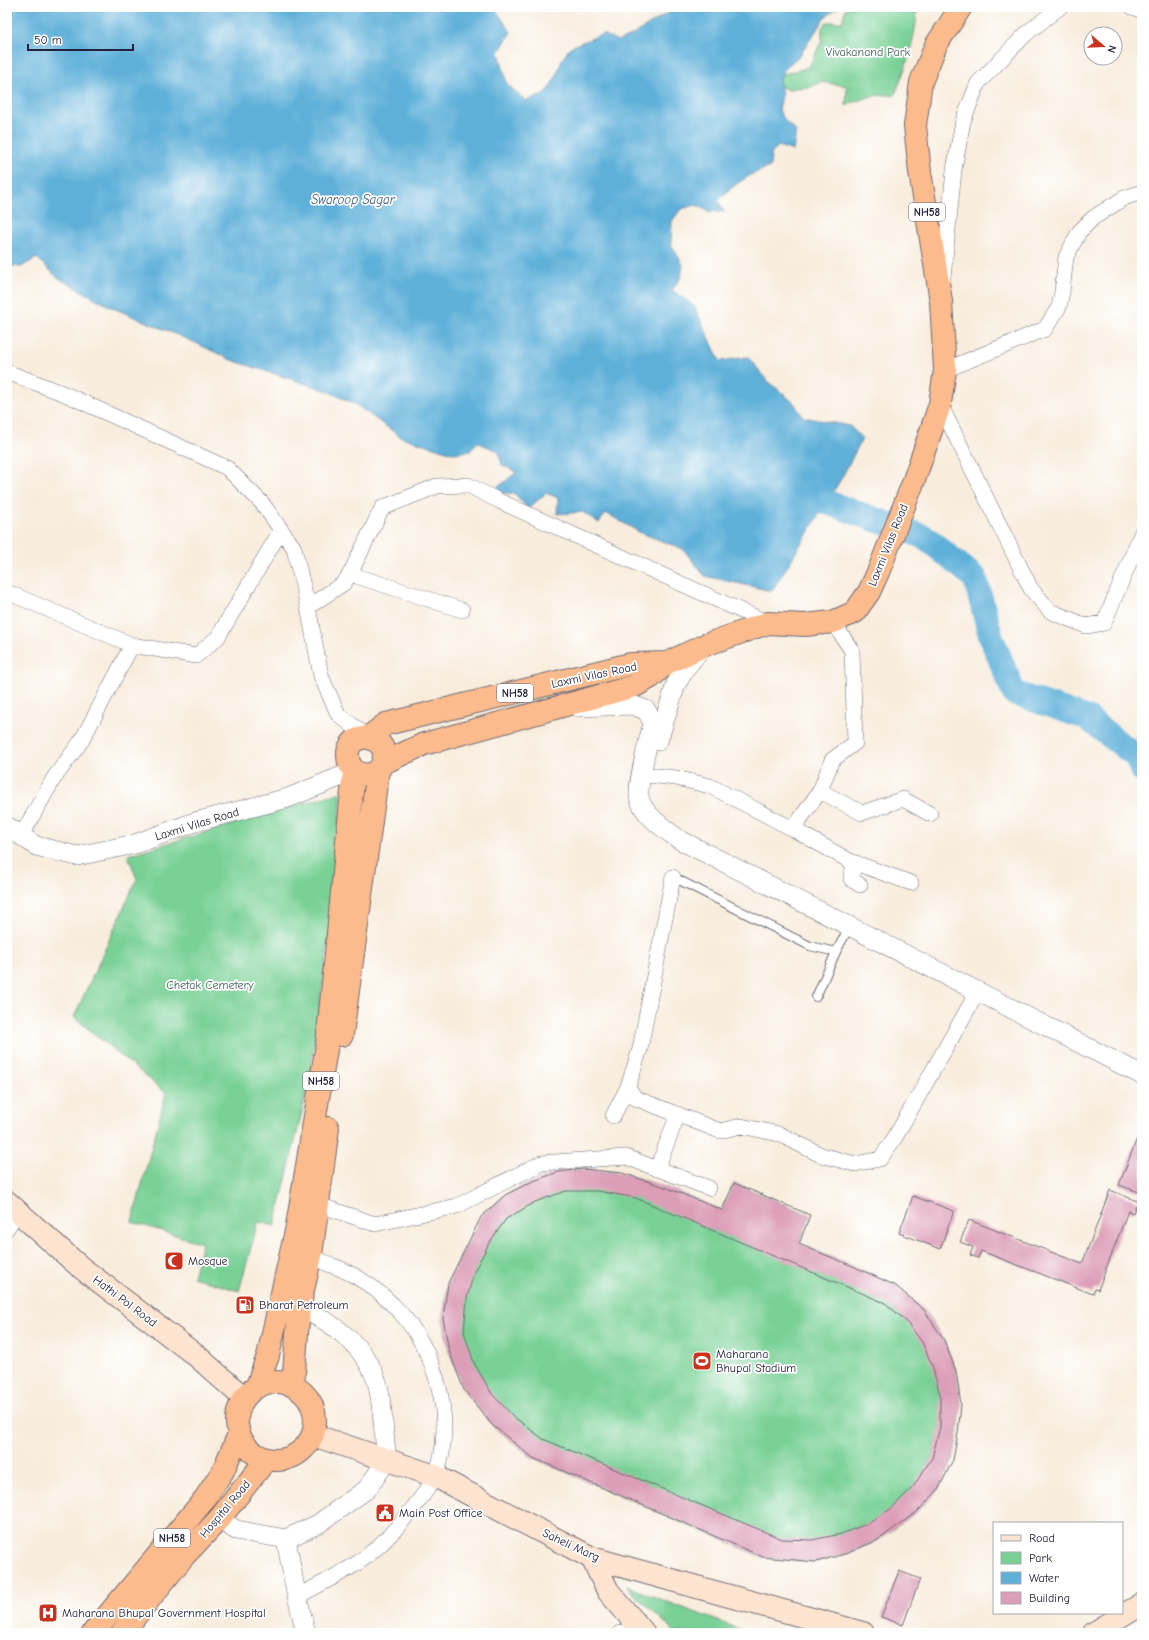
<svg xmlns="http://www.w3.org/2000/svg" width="1149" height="1640" font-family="'Comic Neue',sans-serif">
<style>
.green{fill:#78d095;stroke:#4d7968}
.water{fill:#5eb0d9;stroke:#40698a}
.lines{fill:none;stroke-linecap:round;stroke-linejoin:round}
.river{stroke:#5eb0d9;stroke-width:25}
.building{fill:#dc9db7;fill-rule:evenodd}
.service-casing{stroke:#6d6974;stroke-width:10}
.minor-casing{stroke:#6d6974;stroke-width:16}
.tertiary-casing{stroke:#6d6974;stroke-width:20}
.secondary-casing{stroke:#6d6974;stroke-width:24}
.trunk-casing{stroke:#6d6974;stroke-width:24}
.service{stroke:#fff;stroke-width:8}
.minor{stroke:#fff;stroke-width:15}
.tertiary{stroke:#fff;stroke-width:19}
.secondary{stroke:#fde4d1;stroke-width:22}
.trunk{stroke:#fbbb8d;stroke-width:22}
.labels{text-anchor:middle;stroke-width:3.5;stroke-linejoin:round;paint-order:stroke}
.shield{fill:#fff;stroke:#646476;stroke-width:1}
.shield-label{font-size:11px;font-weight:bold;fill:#22223b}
.park-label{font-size:12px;fill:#405f5a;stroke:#fff}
.street-label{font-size:12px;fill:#22223b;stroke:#fff}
.poi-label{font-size:12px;fill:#22223b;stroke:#fff;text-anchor:start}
.water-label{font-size:13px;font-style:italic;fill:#3a5b7a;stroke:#fff}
</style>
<rect width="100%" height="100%" fill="#fff"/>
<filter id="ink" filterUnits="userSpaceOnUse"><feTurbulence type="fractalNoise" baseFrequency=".025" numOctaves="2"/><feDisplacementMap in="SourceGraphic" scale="8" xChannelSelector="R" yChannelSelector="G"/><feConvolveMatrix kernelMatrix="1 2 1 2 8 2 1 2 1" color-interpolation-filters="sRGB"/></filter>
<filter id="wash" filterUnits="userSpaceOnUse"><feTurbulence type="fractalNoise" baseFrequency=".012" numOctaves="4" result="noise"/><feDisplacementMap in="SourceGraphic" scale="16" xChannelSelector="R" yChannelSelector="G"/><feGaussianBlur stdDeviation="0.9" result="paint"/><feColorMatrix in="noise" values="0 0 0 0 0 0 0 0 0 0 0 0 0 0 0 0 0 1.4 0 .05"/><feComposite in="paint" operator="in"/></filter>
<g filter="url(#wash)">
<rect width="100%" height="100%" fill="#f8eddd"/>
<!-- green -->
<path class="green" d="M 846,7 L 924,7 L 917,12 C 915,40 906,70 894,96 C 880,92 859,99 846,106 L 847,86 L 821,82 L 811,87 L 795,88 L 788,90 L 779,86 L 780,75 L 809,67 L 822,40 L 822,27 L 827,22 L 842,22 Z
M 342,792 L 331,926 L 309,1082 L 275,1226 L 258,1222 L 239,1291 L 193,1277 L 202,1243 L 132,1222 L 166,1093 L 74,1017 L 137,879 L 128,855 Z
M 583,1169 L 622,1173 L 665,1187 L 722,1210 L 734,1183 L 810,1215 L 799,1244 L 855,1267 L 896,1286 L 924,1310 L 944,1340 L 956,1371 L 961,1405 L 958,1433 L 953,1460 L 938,1490 L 918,1511 L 878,1540 L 848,1553 L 816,1562 L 763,1557 L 533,1458 L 492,1425 L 464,1390 L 449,1351 L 443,1318 L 448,1283 L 481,1217 L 505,1195 L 531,1182 L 558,1172 Z
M 626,1586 L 749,1633 L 676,1633 Z"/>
<!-- water -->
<path class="water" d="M 7,7 L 494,7 L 511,32 L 499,52 L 507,84 L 526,101 L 546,93 L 556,77 L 562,60 L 570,47 L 603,34 L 618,41 L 633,35 L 669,12 L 667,7 L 839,7 L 825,17 L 800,55 L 786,67 L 779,80 L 782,95 L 779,110 L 785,121 L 796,131 L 793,151 L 778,146 L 771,154 L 770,167 C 749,174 732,185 718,201 L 724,212 L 708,211 L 696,205 L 681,209 L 672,221 L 671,244 L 683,265 L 681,277 L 672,290 L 694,306 L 720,361 L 748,357 L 768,381 L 794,403 L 803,417 L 850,426 L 862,439 L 841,479 L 772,591 L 705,576 L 683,549 L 641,533 L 606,513 L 599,523 L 583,512 L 557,514 L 558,498 L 546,493 L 528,509 L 515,494 L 492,492 L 517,472 L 502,465 L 498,451 L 477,442 L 470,451 L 453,453 L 401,437 L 355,404 L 325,390 L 231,360 L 194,342 L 113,308 L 58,278 L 37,258 L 21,267 L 7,265 Z"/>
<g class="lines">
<!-- river -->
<path class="river" d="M 826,502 L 925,537 L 975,578 L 991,637 L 1014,693 L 1087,718 L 1137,757 L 1142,771"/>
</g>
<g id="blocks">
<!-- building -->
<path class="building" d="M 1138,1136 L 1142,1138 L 1142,1193 L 1119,1185 Z
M 583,1169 L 622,1173 L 665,1187 L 722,1210 L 734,1183 L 810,1215 L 799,1244 L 855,1267 L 896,1286 L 924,1310 L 944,1340 L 956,1371 L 961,1405 L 958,1433 L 953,1460 L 938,1490 L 918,1511 L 878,1540 L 848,1553 L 816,1562 L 763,1557 L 533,1458 L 492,1425 L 464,1390 L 449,1351 L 443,1318 L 448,1283 L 481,1217 L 505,1195 L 531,1182 L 558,1172 ZM 566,1191 L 598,1191 L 636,1198 L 885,1303 L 905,1320 L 922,1342 L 932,1365 L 940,1395 L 940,1427 L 932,1458 L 913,1487 L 892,1508 L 869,1523 L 841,1534 L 812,1540 L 782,1539 L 543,1439 L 514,1417 L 492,1394 L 474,1363 L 464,1332 L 467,1298 L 474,1272 L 489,1243 L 506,1219 L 535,1202 Z
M 1110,1190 L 1142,1203 L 1140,1208 L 1136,1206 L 1133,1213 L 1128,1211 L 1098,1290 L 1095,1289 L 1093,1294 L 981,1251 L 978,1258 L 970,1255 L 973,1247 L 960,1242 L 969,1220 L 1082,1264 Z
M 913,1196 L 954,1211 L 940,1249 L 899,1233 Z
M 899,1571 L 920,1579 L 903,1625 L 881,1617 Z"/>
</g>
</g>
<g filter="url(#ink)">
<use href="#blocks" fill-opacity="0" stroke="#6d6974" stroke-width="1"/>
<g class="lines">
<!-- service casing -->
<g class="service-casing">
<path id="service" d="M 673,877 L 810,946 L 836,952 L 849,927
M 816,997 L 836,952"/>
</g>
<!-- minor casing -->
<g class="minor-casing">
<path id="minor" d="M 1132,7 L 1142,10
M 943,278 L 954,170 L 963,121 L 978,83 L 1027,33 L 1060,7
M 945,370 L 1045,329 L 1059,307 L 1062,292 L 1066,257 L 1079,232 L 1093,218 L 1124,198 L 1142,192
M 7,372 L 65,394 L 227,468 L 262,503 L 294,548 L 308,607 L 321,676 L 338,714 L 367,737
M 940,404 L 1031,589 L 1050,611 L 1086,626 L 1104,623 L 1142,532
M 350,574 L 382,508 L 437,486 L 468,485 L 499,501 L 768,623
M 7,592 L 132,645 L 196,656 L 218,637 L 281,530
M 308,607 L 344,583 L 350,574 L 462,610
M 648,775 L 676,778 L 710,786 L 793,829 L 820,791 L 832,760 L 855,743 L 852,651 L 833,622
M 820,791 L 862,813 L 903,799 L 930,814
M 793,829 L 850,861 L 911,883
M 21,836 L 54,778 L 82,740 L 132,645
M 856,863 L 851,875 L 851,879 L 860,885
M 673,877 L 640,1049 L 628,1087 L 635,1098 L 720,1131 L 741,1126 L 779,1134 L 821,1155 L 855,1164 L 880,1159 L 894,1139 L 978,991
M 613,1116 L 628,1087
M 657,1169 L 678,1114
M 310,1202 L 375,1224 L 457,1206 L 541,1163 L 626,1157 L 709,1188
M 7,1228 L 18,1211
M 298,1596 C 317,1586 337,1576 356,1564 C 383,1546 404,1521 423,1495 C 427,1489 433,1482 436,1475 C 446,1448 446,1416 439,1388 C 432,1358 416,1327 393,1305 C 378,1290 361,1278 341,1269 C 331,1265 321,1262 311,1255
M 620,1633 L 639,1628"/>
</g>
<!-- tertiary casing -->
<g class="tertiary-casing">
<path id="tertiary" d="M 579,707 L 632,705 L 646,710 L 653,722 C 649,741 638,777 639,795 C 640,813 667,831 680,840 L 1142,1075
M 658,741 L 676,684 L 687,666 L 704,646
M 7,826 L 36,846 L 77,856 L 135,844 L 195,822 L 288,798 L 354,771
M 219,1519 L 236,1530 L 286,1539 L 318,1524 L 367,1489 L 387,1460 C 384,1437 383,1413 379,1390 C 371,1351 335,1322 299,1308
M 286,1539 L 295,1588 L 306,1633"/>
</g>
<!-- secondary casing -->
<g class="secondary-casing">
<path id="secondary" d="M 7,1202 L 79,1266 L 198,1357 L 244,1398
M 313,1435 L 435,1476 L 592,1558 L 863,1633
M 592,1558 L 608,1591 L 644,1633
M 1094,1633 L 1142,1604"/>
</g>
<!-- trunk casing -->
<g class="trunk-casing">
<path id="trunk" d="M 367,737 C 376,740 385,745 384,756 C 383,782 346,780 348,753 C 348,748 352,742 356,740 C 359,738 364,738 368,737 C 374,734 380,728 386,724 L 631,664 L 667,663 L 705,645 L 768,623 L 805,625 L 833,622 L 855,612 L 869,592 L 879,570 L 913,483 L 933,425 L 940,404 L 945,370 L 941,301 L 920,172 L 915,126 L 921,82 L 936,45 L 961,7
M 383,763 L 424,744 L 635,686 L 651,677 L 667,663
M 342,1035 L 378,770
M237 1421a39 39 0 1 1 78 0a39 39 0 1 1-78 0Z
M 293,1385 L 299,1308 L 311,1255 L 328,1128
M 257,1386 L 268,1356 L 297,1226 L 327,1044 L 354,771
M 93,1633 L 204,1500 L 223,1471 L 239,1434
M 122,1633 L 184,1556 L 219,1519 L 266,1460"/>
</g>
<!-- service -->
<use href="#service" class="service"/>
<!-- minor -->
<use href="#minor" class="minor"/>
<!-- tertiary -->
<use href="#tertiary" class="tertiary"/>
<!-- secondary -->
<use href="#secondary" class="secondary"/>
<!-- trunk -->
<use href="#trunk" class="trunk"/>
</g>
</g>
<!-- icons -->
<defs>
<g id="mosque-square" transform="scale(1)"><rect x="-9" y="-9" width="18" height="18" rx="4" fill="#c8321e" stroke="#fff"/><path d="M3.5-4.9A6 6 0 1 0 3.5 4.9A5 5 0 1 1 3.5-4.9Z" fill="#fff"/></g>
<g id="fuel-square" transform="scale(1)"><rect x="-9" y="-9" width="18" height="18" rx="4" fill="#c8321e" stroke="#fff"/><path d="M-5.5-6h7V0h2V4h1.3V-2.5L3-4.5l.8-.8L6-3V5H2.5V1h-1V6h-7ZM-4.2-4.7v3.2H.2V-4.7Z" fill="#fff"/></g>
<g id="stadium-square" transform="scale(1)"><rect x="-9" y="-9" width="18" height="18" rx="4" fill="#c8321e" stroke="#fff"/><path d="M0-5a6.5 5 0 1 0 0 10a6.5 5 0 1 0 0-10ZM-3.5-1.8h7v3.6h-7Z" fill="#fff"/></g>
<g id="civic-square" transform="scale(1)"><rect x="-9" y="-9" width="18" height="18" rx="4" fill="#c8321e" stroke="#fff"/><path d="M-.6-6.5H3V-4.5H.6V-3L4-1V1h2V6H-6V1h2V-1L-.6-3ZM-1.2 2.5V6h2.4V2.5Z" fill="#fff"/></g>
<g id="hospital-square" transform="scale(1)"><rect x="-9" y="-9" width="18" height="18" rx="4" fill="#c8321e" stroke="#fff"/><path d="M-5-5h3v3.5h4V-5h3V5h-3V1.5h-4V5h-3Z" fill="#fff"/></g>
</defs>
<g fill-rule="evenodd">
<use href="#mosque-square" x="174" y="1261"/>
<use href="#fuel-square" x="245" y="1305"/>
<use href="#stadium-square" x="702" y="1361"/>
<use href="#civic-square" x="385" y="1513"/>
<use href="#hospital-square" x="48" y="1613"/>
</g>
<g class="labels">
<!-- shield labels -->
<g class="shield">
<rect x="909" y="203" width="36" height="18" rx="3"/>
<rect x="497" y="684" width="36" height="18" rx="3"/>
<rect x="303" y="1072" width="36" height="18" rx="3"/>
<rect x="154" y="1529" width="36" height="18" rx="3"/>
</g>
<g class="shield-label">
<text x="927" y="216">NH58</text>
<text x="515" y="697">NH58</text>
<text x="321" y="1085">NH58</text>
<text x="172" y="1542">NH58</text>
</g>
<!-- park labels -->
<g class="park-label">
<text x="868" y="56">Vivakanand Park</text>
<text x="210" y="989">Chetak Cemetery</text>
</g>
<!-- street labels -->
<g class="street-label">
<text transform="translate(888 545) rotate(-68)" y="4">Laxmi Vilas Road</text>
<text transform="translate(594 675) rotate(-12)" y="4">Laxmi Vilas Road</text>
<text transform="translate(197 824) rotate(-17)" y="4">Laxmi Vilas Road</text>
<text transform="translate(125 1301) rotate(37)" y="4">Hathi Pol Road</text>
<text transform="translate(225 1509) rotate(-50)" y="4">Hospital Road</text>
<text transform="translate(571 1545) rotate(25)" y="4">Saheli Marg</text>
</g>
<!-- poi labels -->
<g class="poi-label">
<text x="188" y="1265">Mosque</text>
<text x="259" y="1309">Bharat Petroleum</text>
<text x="716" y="1358">Maharana<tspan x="716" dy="14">Bhupal Stadium</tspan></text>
<text x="399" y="1517">Main Post Office</text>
<text x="62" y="1617">Maharana Bhupal Government Hospital</text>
</g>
<!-- water labels -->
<g class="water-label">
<text x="353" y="204">Swaroop Sagar</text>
</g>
</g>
<!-- margin -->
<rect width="1149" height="1640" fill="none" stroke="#fff" stroke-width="24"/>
<!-- legend -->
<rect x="993" y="1522" width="130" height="92" fill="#ffffff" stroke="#a7a7b1"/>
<rect x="1001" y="1535" width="20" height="6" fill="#fde4d1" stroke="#a7a7b1"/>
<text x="1029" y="1542" font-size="12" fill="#22223b">Road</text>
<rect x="1001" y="1552" width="20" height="12" fill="#78d095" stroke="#a7a7b1"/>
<text x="1029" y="1562" font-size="12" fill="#22223b">Park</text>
<rect x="1001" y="1572" width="20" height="12" fill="#5eb0d9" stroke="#a7a7b1"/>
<text x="1029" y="1582" font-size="12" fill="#22223b">Water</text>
<rect x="1001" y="1592" width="20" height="12" fill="#dc9db7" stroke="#a7a7b1"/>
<text x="1029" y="1602" font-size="12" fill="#22223b">Building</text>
<!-- north arrow -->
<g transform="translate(1103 46) rotate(109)"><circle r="19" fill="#ffffff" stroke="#a7a7b1"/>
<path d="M0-3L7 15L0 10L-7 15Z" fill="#c8321e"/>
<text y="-6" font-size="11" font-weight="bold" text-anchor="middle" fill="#22223b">N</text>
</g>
<!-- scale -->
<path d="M28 44v6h105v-6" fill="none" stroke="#22223b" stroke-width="2"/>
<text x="34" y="44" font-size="12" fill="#22223b" stroke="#ffffff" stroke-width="3" paint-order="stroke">50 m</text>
</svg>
